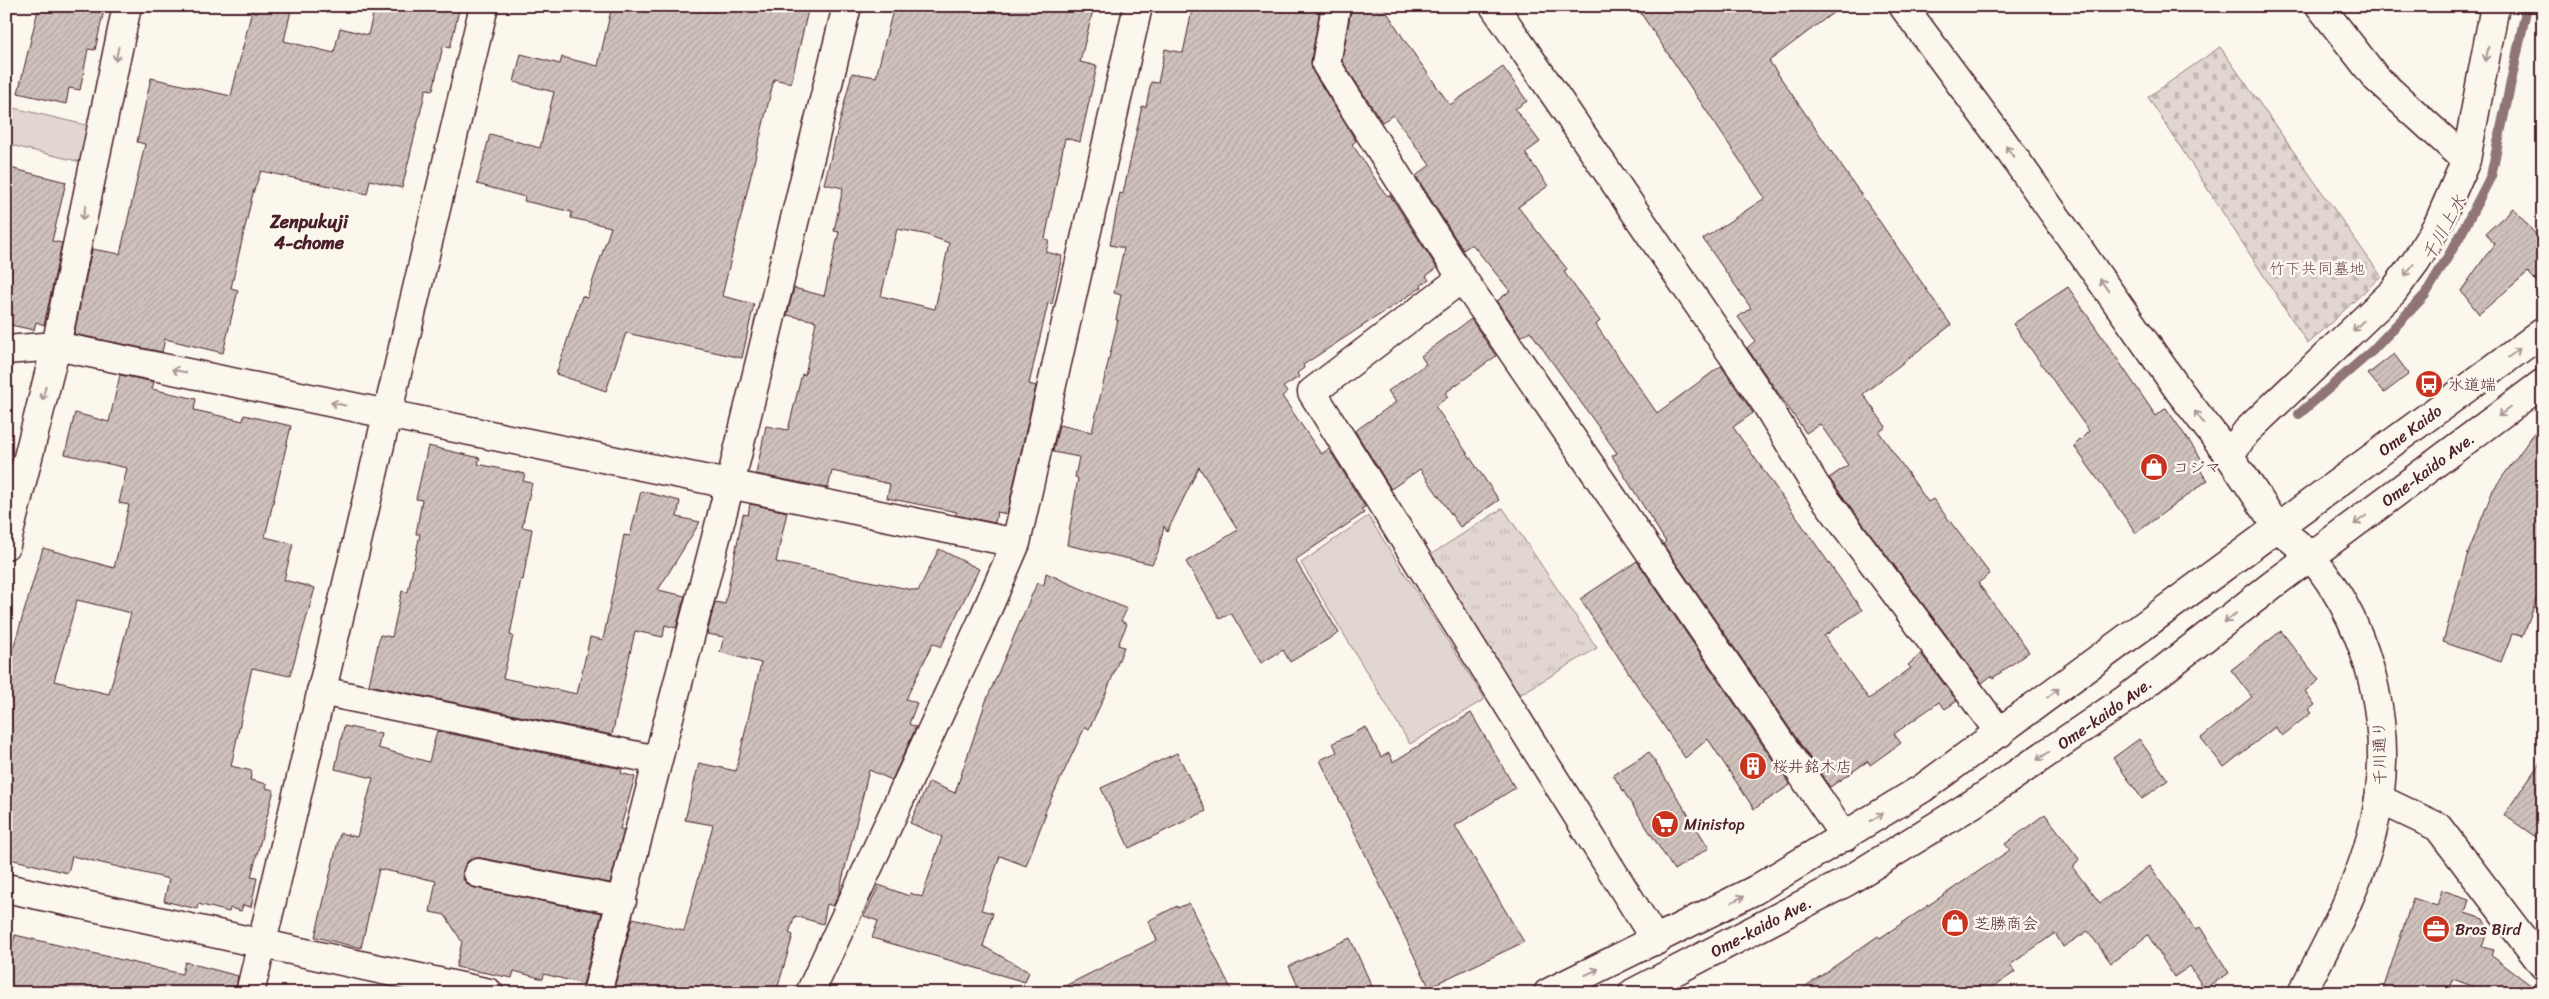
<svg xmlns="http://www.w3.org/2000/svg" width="2549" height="999" font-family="Sriracha,'Klee One',sans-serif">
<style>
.grass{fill:url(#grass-tufts);stroke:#967b7e}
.cemetery{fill:url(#cemetery-stones);stroke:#967b7e}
.park{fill:#e2d7d0;stroke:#967b7e}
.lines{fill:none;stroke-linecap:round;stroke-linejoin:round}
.stream{stroke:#907477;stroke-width:10}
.building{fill:url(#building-hatch);stroke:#4a1f2b;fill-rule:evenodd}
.minor-casing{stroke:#4a1f2b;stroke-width:31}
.major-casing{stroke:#4a1f2b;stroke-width:31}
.minor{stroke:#fbf7ec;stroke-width:28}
.major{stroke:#fbf7ec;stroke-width:28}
.oneway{stroke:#ab9695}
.labels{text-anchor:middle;stroke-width:5;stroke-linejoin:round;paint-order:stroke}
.park-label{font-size:16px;fill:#704d54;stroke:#fbf7ec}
.poi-label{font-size:16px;fill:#4a1f2b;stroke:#fbf7ec;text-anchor:start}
.street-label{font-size:16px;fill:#4a1f2b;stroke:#fbf7ec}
.neighbourhood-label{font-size:18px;font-weight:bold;fill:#4a1f2b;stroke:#fbf7ec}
.water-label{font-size:18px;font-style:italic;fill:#6d4a51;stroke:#fbf7ec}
</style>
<defs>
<pattern id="grass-tufts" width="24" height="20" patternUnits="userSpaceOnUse" patternTransform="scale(1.25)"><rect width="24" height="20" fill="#e2d7d0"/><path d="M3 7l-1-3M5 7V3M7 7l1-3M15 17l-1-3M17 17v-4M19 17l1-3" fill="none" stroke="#c3b8b3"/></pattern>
<pattern id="cemetery-stones" width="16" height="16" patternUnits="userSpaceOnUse" patternTransform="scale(1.25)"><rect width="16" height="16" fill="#e2d7d0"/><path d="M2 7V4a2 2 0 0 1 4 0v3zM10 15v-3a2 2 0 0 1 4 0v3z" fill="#c3b8b3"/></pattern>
<pattern id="building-hatch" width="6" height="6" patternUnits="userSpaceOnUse" patternTransform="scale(1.25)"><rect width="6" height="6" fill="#cfc2bc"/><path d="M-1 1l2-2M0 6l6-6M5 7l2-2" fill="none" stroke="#b3a6a2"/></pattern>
</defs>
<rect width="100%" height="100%" fill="#fbf7ec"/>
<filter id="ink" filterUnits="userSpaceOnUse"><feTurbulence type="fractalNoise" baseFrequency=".02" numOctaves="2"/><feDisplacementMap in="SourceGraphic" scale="10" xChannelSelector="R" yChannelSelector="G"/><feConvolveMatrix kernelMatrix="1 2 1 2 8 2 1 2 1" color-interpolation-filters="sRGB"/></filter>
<g filter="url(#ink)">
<!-- grass -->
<path class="grass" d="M 1503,508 L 1597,648 L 1516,697 L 1430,555 Z"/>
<!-- cemetery -->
<path class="cemetery" d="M 2220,47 L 2381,276 L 2308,344 L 2148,97 Z"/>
<!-- park -->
<path class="park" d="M 14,108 L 94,127 L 85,163 L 6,144 Z
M 1368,516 L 1485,699 L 1410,744 L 1301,563 Z"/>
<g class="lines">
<!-- stream -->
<path class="stream" d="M 2299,414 L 2372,351 L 2425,295 L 2459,238 L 2491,176 L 2527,6"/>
</g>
<!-- building -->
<path class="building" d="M 39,6 L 89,6 L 104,10 L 95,50 L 88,49 L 80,90 L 69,88 L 66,104 L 18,93 Z
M 253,6 L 292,6 L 284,41 L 334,53 L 340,28 L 368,35 L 375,6 L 460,6 L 450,48 L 443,46 L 433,90 L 426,89 L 402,188 L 370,180 L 367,194 L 261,171 L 253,193 L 231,288 L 238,290 L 223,353 L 165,339 L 162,352 L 74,334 L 92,249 L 120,254 L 145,144 L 137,142 L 151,78 L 231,96 Z
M 612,6 L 809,6 L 791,83 L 774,79 L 722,296 L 754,304 L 742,358 L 626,333 L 606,391 L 556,374 L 582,296 L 587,298 L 611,227 L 571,218 L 572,212 L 524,201 L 525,197 L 477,184 L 490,134 L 540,148 L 554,92 L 514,82 L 521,54 L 560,64 L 562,57 L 598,66 Z
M 894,6 L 1094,6 L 1080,62 L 1097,66 L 1080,142 L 1065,138 L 1045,239 L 1049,240 L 1046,252 L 1062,256 L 1052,304 L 1048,303 L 1029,384 L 1036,386 L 1007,514 L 997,512 L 995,523 L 955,515 L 957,512 L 887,498 L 890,484 L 832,471 L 828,488 L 756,474 L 766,426 L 788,430 L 802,374 L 805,375 L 816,321 L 787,315 L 794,288 L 824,296 L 839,232 L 834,231 L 843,188 L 824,184 L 852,73 L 876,77 ZM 897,229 L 924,234 L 949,243 L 935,309 L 881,296 Z
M 1193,6 L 1306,6 L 1320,9 L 1311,61 L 1313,72 L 1356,141 L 1352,144 L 1384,192 L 1388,196 L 1390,195 L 1437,268 L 1426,276 L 1429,280 L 1421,285 L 1422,287 L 1303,365 L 1304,368 L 1297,373 L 1299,377 L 1283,387 L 1287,392 L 1282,396 L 1321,454 L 1329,449 L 1365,507 L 1361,509 L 1364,513 L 1295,560 L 1339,633 L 1290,662 L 1283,650 L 1261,663 L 1231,613 L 1220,619 L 1186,562 L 1238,530 L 1199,467 L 1167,532 L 1164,526 L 1158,552 L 1152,564 L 1067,545 L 1078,478 L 1075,477 L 1079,457 L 1053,452 L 1059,425 L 1092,432 L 1118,320 L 1116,320 L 1121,295 L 1114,293 L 1124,248 L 1110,245 L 1120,193 L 1123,194 L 1142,106 L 1146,107 L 1151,82 L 1158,83 L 1165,49 L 1183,53 Z
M 1357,6 L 1383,6 L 1407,44 L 1450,105 L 1503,67 L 1527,101 L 1515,109 L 1540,142 L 1525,153 L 1548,186 L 1518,207 L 1567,269 L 1564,272 L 1600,321 L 1596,325 L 1657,413 L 1721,366 L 1753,413 L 1733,427 L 1862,610 L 1824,636 L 1859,686 L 1869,699 L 1911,668 L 1908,665 L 1921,654 L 1957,701 L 1945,709 L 1939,702 L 1894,734 L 1901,743 L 1870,765 L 1868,761 L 1830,787 L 1663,544 L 1666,542 L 1612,456 L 1617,453 L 1530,331 L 1521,337 L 1497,301 L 1510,291 L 1472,244 L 1463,250 L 1416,176 L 1430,165 L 1393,115 L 1382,122 L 1342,61 L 1351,10 Z
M 1636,6 L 1842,6 L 1769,61 L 1951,325 L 1863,394 L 1886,427 L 1879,432 L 1928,502 L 1933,499 L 1990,574 L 1978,583 L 2029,652 L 1993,678 L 1991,676 L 1982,683 L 1829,478 L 1848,465 L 1820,424 L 1806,433 L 1747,348 L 1755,341 L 1738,317 L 1751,308 L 1703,239 L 1765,198 Z
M 6,167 L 66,182 L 52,241 L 62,243 L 44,325 L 36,322 L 34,330 L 6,324 Z
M 2513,208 L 2543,243 L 2543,289 L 2528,272 L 2479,314 L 2461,291 L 2494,244 L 2486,233 Z
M 2068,287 L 2156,416 L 2166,408 L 2203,461 L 2198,467 L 2208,480 L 2136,533 L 2074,446 L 2089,431 L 2013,324 Z
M 1471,319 L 1496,356 L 1445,393 L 1448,397 L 1435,406 L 1499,500 L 1460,527 L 1420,469 L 1391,489 L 1355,431 L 1396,402 L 1388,391 L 1426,364 L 1421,356 Z
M 2394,354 L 2409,374 L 2384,393 L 2368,374 Z
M 120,375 L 154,382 L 152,389 L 196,399 L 194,410 L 243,421 L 244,415 L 291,426 L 265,537 L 293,544 L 284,580 L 315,588 L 290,676 L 252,668 L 231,766 L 252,771 L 250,780 L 267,784 L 266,788 L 274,790 L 251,877 L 257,878 L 251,907 L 243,905 L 241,911 L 230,908 L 229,912 L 198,904 L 197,909 L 164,901 L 169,879 L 72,856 L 68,873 L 6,858 L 6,690 L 14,660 L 10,659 L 43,548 L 114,568 L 129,505 L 119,503 L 127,468 L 65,454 L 75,413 L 109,422 ZM 77,600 L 131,613 L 109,694 L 54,681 Z
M 2543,421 L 2543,581 L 2523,636 L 2512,634 L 2501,662 L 2443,642 L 2467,556 L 2493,490 Z
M 428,446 L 480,458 L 478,464 L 525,474 L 523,481 L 532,483 L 522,527 L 532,529 L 523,580 L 521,579 L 510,635 L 513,636 L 503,678 L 577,694 L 590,637 L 603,640 L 624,535 L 630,536 L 641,491 L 680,501 L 677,517 L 700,522 L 658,590 L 685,596 L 676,628 L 665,625 L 663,637 L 635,631 L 612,735 L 369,685 L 380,635 L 392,637 L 402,591 L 408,592 L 420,534 L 416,534 L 422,500 L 416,499 Z
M 750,504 L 787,512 L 776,562 L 918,591 L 939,549 L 979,569 L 941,647 L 933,643 L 906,699 L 917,703 L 909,724 L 916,727 L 892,780 L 869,770 L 839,893 L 833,906 L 827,904 L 823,924 L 795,916 L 789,933 L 793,935 L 776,993 L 613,992 L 633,918 L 684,931 L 713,825 L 685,820 L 699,763 L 736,771 L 761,663 L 720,652 L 724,637 L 707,634 L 715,602 L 725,604 L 743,514 L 748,515 Z
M 1637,561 L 1790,785 L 1754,809 L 1708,739 L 1685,758 L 1580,599 Z
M 1046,573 L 1127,609 L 1121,621 L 1127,624 L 1118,645 L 1124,647 L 1106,693 L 1089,729 L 1085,727 L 1044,814 L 1046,813 L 1026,866 L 1000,856 L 981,910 L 993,913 L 983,946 L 1029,972 L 1025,982 L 872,938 L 878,921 L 864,916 L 879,885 L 909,896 L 910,893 L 922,897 L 942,837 L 910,823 L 929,782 L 955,793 L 986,701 L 1037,583 L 1044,585 Z
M 2281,631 L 2319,680 L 2305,691 L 2315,705 L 2308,710 L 2311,713 L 2282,736 L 2275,727 L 2224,767 L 2201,738 L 2252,697 L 2231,670 Z
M 1471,713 L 1515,788 L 1455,826 L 1524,942 L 1429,987 L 1320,760 L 1337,752 L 1333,743 L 1366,727 L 1381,757 L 1389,753 L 1393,762 Z
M 344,726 L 381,734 L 378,748 L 429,762 L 437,731 L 622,769 L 621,773 L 635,777 L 620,829 L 624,830 L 610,883 L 481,858 L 472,858 L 467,862 L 463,870 L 463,879 L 468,885 L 475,888 L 602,913 L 583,984 L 544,974 L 543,979 L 514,971 L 512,978 L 456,967 L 462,942 L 445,915 L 430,912 L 436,881 L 379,869 L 361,948 L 315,937 L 340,833 L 357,837 L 373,778 L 335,769 Z
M 2139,739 L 2168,780 L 2142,799 L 2113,758 Z
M 1649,752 L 1709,848 L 1674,870 L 1613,775 Z
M 1177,753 L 1206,811 L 1129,848 L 1101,788 Z
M 2543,758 L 2543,842 L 2504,815 Z
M 2045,814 L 2079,859 L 2073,868 L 2100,903 L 2149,866 L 2196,930 L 2200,927 L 2229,973 L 2204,989 L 2190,966 L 2174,977 L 2148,935 L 2111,963 L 2088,931 L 2063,947 L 2055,933 L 2010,965 L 2015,972 L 1984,993 L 1796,993 L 1878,936 L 1880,938 L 2010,850 L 2005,844 Z
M 2442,890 L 2469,899 L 2465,913 L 2483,919 L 2488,929 L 2482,947 L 2494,950 L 2492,956 L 2541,993 L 2491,993 L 2453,979 L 2449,993 L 2382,993 L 2413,898 L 2437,906 Z
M 1189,903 L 1233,993 L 1051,993 L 1157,940 L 1148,921 L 1177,906 L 1178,908 Z
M 15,935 L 182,974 L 185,962 L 238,976 L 235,993 L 6,993 L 6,949 L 11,950 Z
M 1350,938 L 1375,993 L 1301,993 L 1289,966 Z"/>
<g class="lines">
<!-- minor casing -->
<g class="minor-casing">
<path id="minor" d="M 1336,6 L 1326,64 L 1462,278 L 1845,837
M 1494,6 L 1765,402 L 1815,485 L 2000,733
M 1903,6 L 1999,136 L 2180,392 L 2229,455 L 2278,528
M 2320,6 L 2376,78 L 2466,160
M 1462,278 L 1312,392 L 1656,941
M 6,350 L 56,346 L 1016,543
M 2229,455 L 2247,431 L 2393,292 L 2416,261 L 2439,222 L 2466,160 L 2495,6
M 6,545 L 56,346 L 127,6
M 321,691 L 657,760
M 2379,799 L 2438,827 L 2543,965
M 478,873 L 622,901
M 6,888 L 489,993
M 250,993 L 484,6
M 597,993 L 730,484 L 847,6
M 810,993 L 981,624 L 1016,543 L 1138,6"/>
</g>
<!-- major casing -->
<g class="major-casing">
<g id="major">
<path d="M 2278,528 C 2289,538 2303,547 2312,558 C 2374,633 2397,740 2372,833 C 2358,889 2328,942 2302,993"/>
<path id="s1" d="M 1548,993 L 1755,890 L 1923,788 L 2543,332"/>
<path id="s2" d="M 1633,993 L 1846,882 L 1977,801 L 2126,699 L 2271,586 L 2543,383"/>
</g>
</g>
<!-- minor -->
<use href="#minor" class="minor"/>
<!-- major -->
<use href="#major" class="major"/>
</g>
<!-- one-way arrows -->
<defs><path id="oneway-shaft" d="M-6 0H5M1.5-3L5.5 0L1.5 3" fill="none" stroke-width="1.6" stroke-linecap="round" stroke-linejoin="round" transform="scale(1.25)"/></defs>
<g class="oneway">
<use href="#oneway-shaft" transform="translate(117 54) rotate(102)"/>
<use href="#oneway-shaft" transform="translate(2487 54) rotate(101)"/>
<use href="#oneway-shaft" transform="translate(2010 152) rotate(-125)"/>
<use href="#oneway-shaft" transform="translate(84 213) rotate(102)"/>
<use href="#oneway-shaft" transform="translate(2409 270) rotate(127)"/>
<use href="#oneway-shaft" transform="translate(2104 285) rotate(-125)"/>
<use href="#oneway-shaft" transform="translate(2358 326) rotate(136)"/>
<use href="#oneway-shaft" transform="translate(2514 353) rotate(-37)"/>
<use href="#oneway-shaft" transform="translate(179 371) rotate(-168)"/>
<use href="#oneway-shaft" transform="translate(44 393) rotate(104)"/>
<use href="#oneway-shaft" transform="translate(338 404) rotate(-168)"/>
<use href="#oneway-shaft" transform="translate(2504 412) rotate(143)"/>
<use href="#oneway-shaft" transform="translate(2199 417) rotate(-127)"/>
<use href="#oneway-shaft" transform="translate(2360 520) rotate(143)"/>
<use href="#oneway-shaft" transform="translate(2230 618) rotate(142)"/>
<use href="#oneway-shaft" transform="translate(2053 693) rotate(-37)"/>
<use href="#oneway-shaft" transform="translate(2043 756) rotate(146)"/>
<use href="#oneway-shaft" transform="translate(1877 817) rotate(-32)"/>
<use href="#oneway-shaft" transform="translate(1738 899) rotate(-27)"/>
<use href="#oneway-shaft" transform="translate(1592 972) rotate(-25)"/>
</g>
</g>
<!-- icons -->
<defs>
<g id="bus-disc" transform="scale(1.4375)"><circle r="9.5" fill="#c8321e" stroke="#fbf7ec"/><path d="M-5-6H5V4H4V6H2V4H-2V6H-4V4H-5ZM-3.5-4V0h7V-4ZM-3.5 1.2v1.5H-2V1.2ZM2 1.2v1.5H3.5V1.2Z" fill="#fff"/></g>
<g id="shop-disc" transform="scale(1.4375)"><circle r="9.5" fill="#c8321e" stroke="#fbf7ec"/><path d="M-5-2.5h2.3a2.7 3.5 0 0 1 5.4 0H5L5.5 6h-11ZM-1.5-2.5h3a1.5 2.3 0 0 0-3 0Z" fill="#fff"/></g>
<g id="building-disc" transform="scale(1.4375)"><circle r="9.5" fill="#c8321e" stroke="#fbf7ec"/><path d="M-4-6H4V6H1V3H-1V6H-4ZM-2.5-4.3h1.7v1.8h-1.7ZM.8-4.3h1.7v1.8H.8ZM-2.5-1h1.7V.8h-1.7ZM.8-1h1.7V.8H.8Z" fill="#fff"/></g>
<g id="supermarket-disc" transform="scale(1.4375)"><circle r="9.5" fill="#c8321e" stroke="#fbf7ec"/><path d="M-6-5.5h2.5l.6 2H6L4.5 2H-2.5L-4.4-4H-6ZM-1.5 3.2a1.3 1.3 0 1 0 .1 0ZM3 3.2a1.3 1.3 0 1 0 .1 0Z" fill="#fff"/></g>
<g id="office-disc" transform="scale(1.4375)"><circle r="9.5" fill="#c8321e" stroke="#fbf7ec"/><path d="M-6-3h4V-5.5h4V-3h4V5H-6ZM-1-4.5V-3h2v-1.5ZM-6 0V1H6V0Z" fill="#fff"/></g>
</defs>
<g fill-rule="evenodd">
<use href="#bus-disc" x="2429" y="384"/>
<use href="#shop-disc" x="2154" y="467"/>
<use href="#building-disc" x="1753" y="766"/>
<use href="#supermarket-disc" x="1665" y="824"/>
<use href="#shop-disc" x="1955" y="923"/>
<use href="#office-disc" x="2436" y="929"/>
</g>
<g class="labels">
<!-- park labels -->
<g class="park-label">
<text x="2317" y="274">竹下共同墓地</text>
</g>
<!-- poi labels -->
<g class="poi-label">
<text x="2448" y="390">水道端</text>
<text x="2173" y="473">コジマ</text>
<text x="1772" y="772">桜井銘木店</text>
<text x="1684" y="830">Ministop</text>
<text x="1974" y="929">芝勝商会</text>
<text x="2455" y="935">Bros Bird</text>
</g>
<!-- street labels -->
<g class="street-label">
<text dy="6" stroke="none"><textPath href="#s1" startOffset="1032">Ome Kaido</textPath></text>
<text dy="6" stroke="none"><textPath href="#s2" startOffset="954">Ome-kaido Ave.</textPath></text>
<text dy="6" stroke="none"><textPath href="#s2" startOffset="549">Ome-kaido Ave.</textPath></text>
<text transform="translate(2379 753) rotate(-91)" y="6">千川通り</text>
<text dy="6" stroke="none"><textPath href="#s2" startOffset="144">Ome-kaido Ave.</textPath></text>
</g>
<!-- neighbourhood labels -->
<g class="neighbourhood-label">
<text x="309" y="228">Zenpukuji<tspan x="309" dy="21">4-chome</tspan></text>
</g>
<!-- water labels -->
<g class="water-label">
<text transform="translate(2444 228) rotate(-61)" y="6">千川上水</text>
</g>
</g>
<!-- margin -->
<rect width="2549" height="999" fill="none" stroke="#fbf7ec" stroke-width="25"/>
<rect x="12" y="12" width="2524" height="974" fill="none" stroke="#4a1f2b" stroke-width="2" filter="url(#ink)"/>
</svg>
